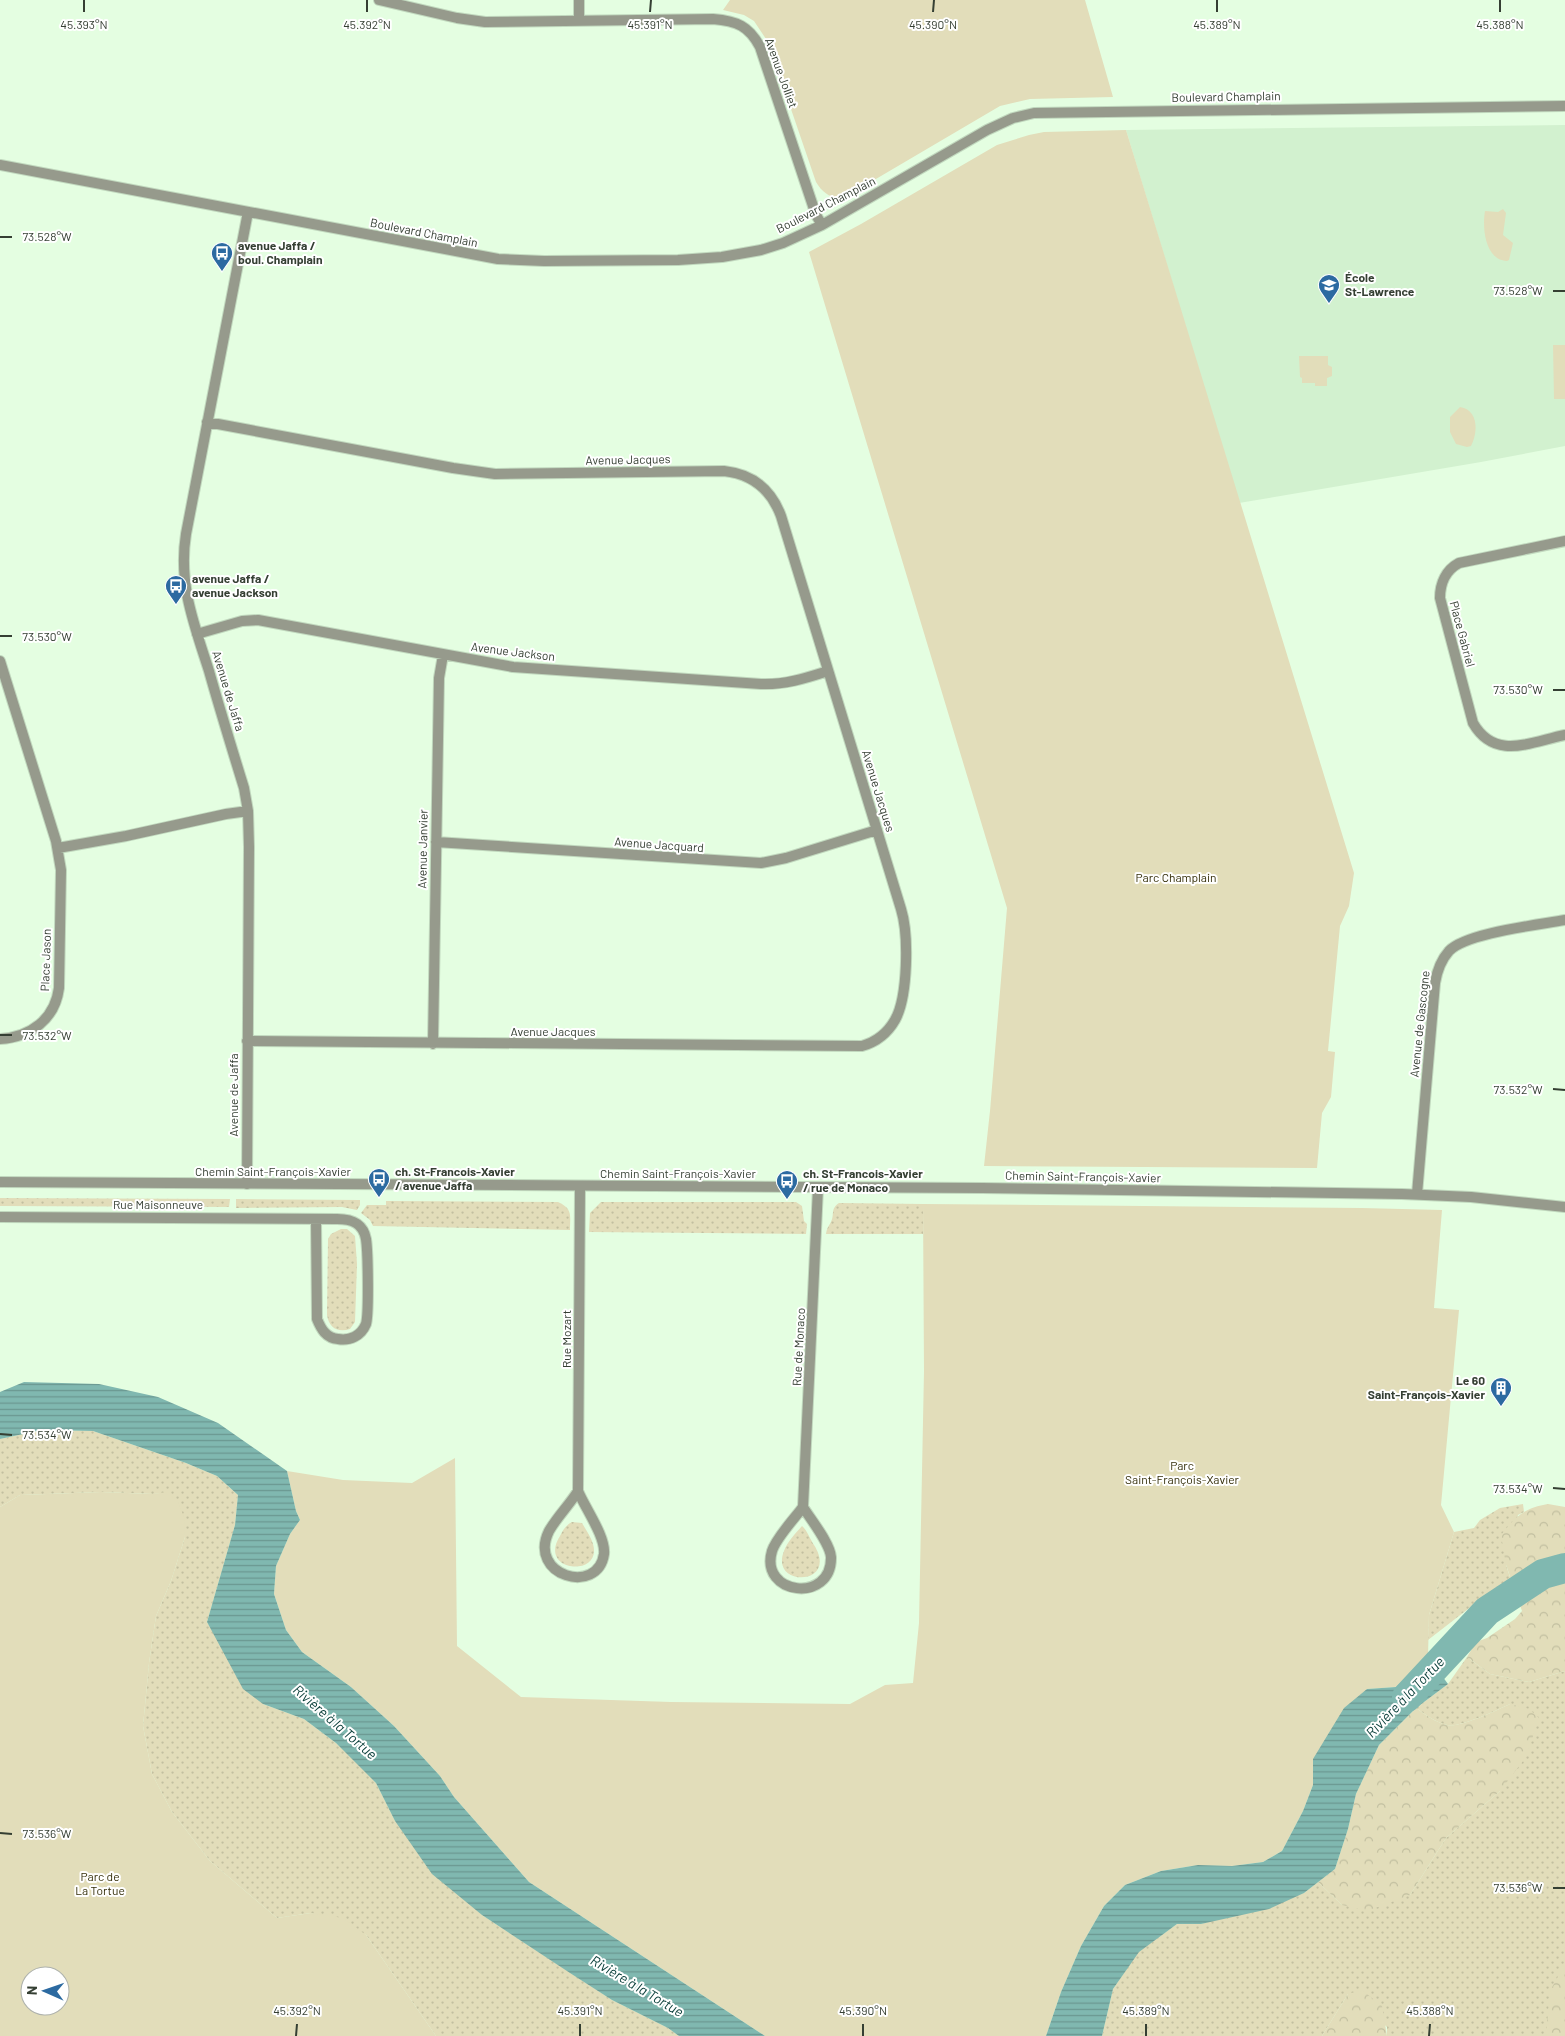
<svg xmlns="http://www.w3.org/2000/svg" width="1565" height="2036" font-family="Barlow,sans-serif">
<style>
.built{fill:#d2f1cf}
.grass{fill:url(#grass-dots)}
.forest{fill:url(#forest-crowns)}
.green{fill:#e2ddba;fill-rule:evenodd}
.water{fill:url(#water-rules)}
.lines{fill:none;stroke-linecap:round;stroke-linejoin:round}
.river{stroke:#80b8b0;stroke-width:30}
.minor-casing{stroke:#c1d8be;stroke-width:12}
.tertiary-casing{stroke:#c1d8be;stroke-width:12}
.minor{stroke:#969a8c;stroke-width:10}
.tertiary{stroke:#969a8c;stroke-width:10}
.ticks{fill:none;stroke:#353f33;stroke-width:2}
.labels{text-anchor:middle;stroke-width:4;stroke-linejoin:round;paint-order:stroke}
.street-label{font-size:12px;fill:#353f33;stroke:#fff}
.poi-label{font-size:12px;font-weight:bold;fill:#353f33;stroke:#fff;text-anchor:start}
.park-label{font-size:12px;fill:#332d08;stroke:#fff}
.water-label{font-size:14px;font-style:italic;fill:#053b36;stroke:#fff}
.ticks-label{font-size:12px;text-anchor:middle;fill:#353f33;stroke:#fff;stroke-width:4;stroke-linejoin:round;paint-order:stroke}
</style>
<defs>
<pattern id="grass-dots" width="8" height="8" patternUnits="userSpaceOnUse" patternTransform="scale(1.25)"><rect width="8" height="8" fill="#e2ddba"/><path d="M2 2h.1M6 6h.1" fill="none" stroke="#c2bfa0" stroke-width="1.8" stroke-linecap="round"/></pattern>
<pattern id="forest-crowns" width="20" height="18" patternUnits="userSpaceOnUse" patternTransform="scale(1.25)"><rect width="20" height="18" fill="#e2ddba"/><path d="M2 6a3 3 0 1 1 6 0M12 15a3 3 0 1 1 6 0" fill="none" stroke="#c2bfa0"/></pattern>
<pattern id="water-rules" width="6" height="5" patternUnits="userSpaceOnUse" patternTransform="scale(1.25)"><rect width="6" height="5" fill="#80b8b0"/><path d="M0 2.5h6" fill="none" stroke="#6a9790"/></pattern>
</defs>
<rect width="100%" height="100%" fill="#e4fee1"/>
<!-- built -->
<path class="built" d="M 1565,125 L 1565,446 L 1481,462 L 1239,503 L 1126,130 Z"/>
<!-- grass -->
<path class="grass" d="M 0,1198 L 230,1199 L 229,1207 L 0,1206 Z
M 236,1199 L 360,1200 L 360,1205 L 357,1210 L 342,1207 L 236,1208 Z
M 386,1201 L 558,1202 C 573,1209 570,1215 570,1230 L 373,1226 L 370,1220 L 361,1213 L 367,1205 L 386,1205 Z
M 601,1202 L 796,1202 L 802,1206 L 804,1221 L 807,1224 L 806,1234 L 589,1232 L 590,1213 Z
M 839,1203 L 923,1204 L 923,1234 L 826,1234 C 827,1228 828,1227 831,1222 C 835,1214 830,1209 839,1203 Z
M 341,1229 L 347,1229 L 355,1236 L 357,1264 L 355,1322 L 350,1329 C 338,1333 329,1328 327,1315 L 328,1239 L 331,1234 Z
M 42,1430 L 93,1431 L 186,1463 L 217,1476 L 238,1495 L 235,1525 L 207,1622 L 222,1647 L 263,1704 L 304,1719 L 336,1743 L 360,1765 L 376,1783 L 395,1821 L 482,1915 L 612,2000 L 668,2028 L 679,2036 L 436,2036 L 366,1935 L 311,1913 L 277,1918 L 210,1861 L 172,1812 L 152,1774 L 143,1726 L 149,1663 L 156,1616 L 171,1581 L 185,1537 L 167,1493 L 153,1494 L 101,1492 L 20,1495 L 0,1507 L 0,1439 Z
M 1523,1504 L 1524,1512 L 1518,1515 L 1506,1565 L 1511,1580 L 1477,1602 L 1428,1640 L 1429,1615 L 1454,1532 L 1474,1528 L 1480,1520 L 1500,1508 Z
M 572,1522 L 582,1523 C 586,1530 591,1537 593,1544 C 603,1578 537,1572 560,1536 C 563,1530 566,1525 572,1522 Z
M 802,1526 C 807,1530 810,1539 814,1545 C 840,1586 769,1588 784,1551 C 787,1542 796,1533 802,1526 Z
M 1467,1657 L 1490,1674 L 1529,1682 L 1565,1671 L 1565,2036 L 1387,2036 L 1387,2027 L 1348,1994 L 1322,2036 L 1102,2036 L 1113,1989 L 1138,1952 L 1177,1924 L 1201,1924 L 1304,1893 L 1318,1882 L 1342,1905 L 1410,1895 L 1446,1838 L 1500,1791 L 1510,1704 C 1497,1710 1460,1728 1447,1725 C 1435,1722 1426,1715 1416,1708 L 1448,1684 Z"/>
<!-- forest -->
<path class="forest" d="M 1548,1504 L 1565,1507 L 1565,1671 L 1529,1682 L 1490,1674 L 1467,1657 L 1476,1642 L 1487,1638 L 1515,1619 L 1522,1611 L 1506,1565 L 1501,1535 C 1516,1516 1524,1508 1548,1504 Z
M 1510,1704 L 1529,1709 L 1539,1718 L 1526,1757 L 1500,1791 L 1446,1838 L 1410,1895 L 1367,1911 L 1342,1905 L 1318,1882 L 1335,1869 L 1348,1829 L 1356,1794 L 1379,1745 L 1416,1708 C 1426,1715 1435,1722 1447,1725 C 1460,1728 1497,1710 1510,1704 Z
M 1565,1964 L 1565,2036 L 1546,2036 L 1550,1991 Z
M 1362,1990 L 1382,2006 L 1387,2036 L 1322,2036 L 1348,1994 Z"/>
<!-- green -->
<path class="green" d="M 730,0 L 1085,0 L 1113,97 L 1030,99 L 1000,106 L 847,196 C 834,201 823,194 816,182 L 768,42 L 754,21 L 744,15 L 723,10 Z
M 1126,130 L 1354,873 L 1349,906 L 1340,926 L 1328,1051 L 1335,1052 L 1331,1097 L 1322,1113 L 1317,1168 L 984,1166 L 990,1111 L 1007,908 L 809,252 L 861,224 L 997,145 L 1029,135 L 1044,132 Z
M 1503,209 L 1506,213 L 1503,235 L 1513,243 L 1509,260 L 1507,261 C 1485,260 1482,228 1485,211 L 1498,212 Z
M 1553,345 L 1565,345 L 1565,399 L 1554,399 Z
M 1299,356 L 1328,356 L 1328,365 L 1332,367 L 1332,376 L 1327,378 L 1327,386 L 1315,386 L 1315,383 L 1302,383 L 1302,378 L 1300,377 Z
M 1460,407 C 1479,410 1478,433 1471,446 L 1467,447 L 1456,444 L 1450,432 L 1450,417 Z
M 923,1204 L 1362,1208 L 1442,1210 L 1434,1308 L 1459,1310 L 1441,1505 L 1454,1532 L 1429,1615 L 1428,1657 L 1396,1687 L 1367,1689 L 1314,1759 L 1313,1785 L 1303,1811 L 1282,1851 L 1263,1862 L 1232,1866 L 1198,1865 L 1161,1871 L 1125,1885 L 1104,1906 L 1081,1946 L 1061,1992 L 1046,2036 L 765,2036 L 529,1882 L 454,1797 L 440,1776 L 394,1726 L 351,1687 L 302,1652 L 286,1630 L 274,1594 L 276,1566 L 290,1534 L 300,1520 L 296,1511 L 287,1471 L 343,1480 L 412,1483 L 455,1458 L 457,1646 L 521,1697 L 671,1702 L 850,1704 L 885,1685 L 913,1683 L 919,1623 L 924,1371 Z
M 101,1492 L 153,1494 L 167,1492 L 178,1502 L 184,1517 L 185,1537 L 171,1581 L 156,1616 L 149,1663 L 143,1726 L 152,1774 L 172,1812 L 210,1861 L 277,1918 L 311,1913 L 343,1918 L 366,1935 L 436,2036 L 0,2036 L 0,1507 L 20,1495 ZM 30,1976 L 60,1976 L 60,2006 L 30,2006 Z"/>
<!-- water -->
<path class="water" d="M 24,1382 L 99,1384 L 158,1397 L 218,1423 L 287,1471 L 296,1511 L 300,1520 L 290,1534 L 276,1566 L 274,1594 L 286,1630 L 302,1652 L 351,1687 L 394,1726 L 440,1776 L 454,1797 L 529,1882 L 765,2036 L 679,2036 L 668,2028 L 612,2000 L 570,1973 L 482,1915 L 432,1874 L 395,1821 L 376,1783 L 336,1743 L 304,1719 L 263,1704 L 243,1689 L 207,1622 L 235,1525 L 238,1495 L 217,1476 L 186,1463 L 93,1431 L 42,1430 L 0,1439 L 0,1392 Z
M 1428,1657 L 1448,1684 L 1416,1708 L 1379,1745 L 1356,1794 L 1348,1829 L 1335,1869 L 1304,1893 L 1269,1909 L 1201,1924 L 1177,1924 L 1139,1952 L 1113,1989 L 1102,2036 L 1046,2036 L 1061,1992 L 1081,1946 L 1104,1906 L 1125,1885 L 1161,1871 L 1198,1865 L 1232,1866 L 1263,1862 L 1282,1851 L 1303,1811 L 1313,1785 L 1313,1759 L 1344,1708 L 1367,1689 L 1396,1687 Z"/>
<g class="lines">
<!-- river -->
<path class="river" d="M 1407,1697 L 1487,1611 L 1543,1574 L 1565,1568"/>
<!-- minor casing -->
<g class="minor-casing">
<path id="minor" d="M 379,0 L 457,18 L 485,22 L 713,19 C 737,21 749,26 760,47 L 816,215 L 822,225
M 579,21 L 579,0
M 0,165 L 498,259 L 544,261 L 678,260 L 722,257 L 761,250 L 783,243 L 822,225 L 987,130 L 1013,118 L 1034,113 L 1565,106
M 207,422 L 453,468 L 495,474 L 724,471 C 752,474 771,489 781,516 L 901,909 C 909,935 908,997 895,1020 C 887,1034 876,1042 862,1046 L 247,1041
M 1565,541 L 1459,563 C 1446,570 1440,583 1440,598 L 1473,723 C 1495,761 1530,742 1565,735
M 197,634 L 242,621 L 258,620 L 513,667 L 761,684 C 785,685 806,678 828,671
M 0,661 L 56,841 L 61,870 L 59,988 C 55,1019 31,1037 0,1039
M 436,842 L 761,863 L 786,858 L 877,830
M 58,848 L 126,836 L 226,814 L 248,811
M 433,1044 L 439,678 L 443,655
M 247,1184 L 249,847 L 248,811 L 244,788 C 232,749 220,710 209,671 C 194,624 178,584 186,534 L 248,212
M 1417,1194 L 1435,983 C 1437,971 1441,960 1449,951 C 1466,933 1538,925 1565,920
M 0,1217 L 337,1219 C 352,1219 363,1223 366,1239 C 368,1252 369,1314 366,1324 C 361,1336 350,1341 338,1339 C 326,1338 321,1329 317,1319 L 316,1219
M 578,1491 L 580,1187
M 578,1491 C 585,1508 606,1537 604,1554 C 598,1596 527,1576 549,1531 C 557,1517 570,1504 578,1491 Z
M 803,1507 L 818,1188
M 803,1507 C 811,1520 830,1543 831,1557 C 832,1604 759,1595 772,1551 C 776,1538 794,1519 803,1507 Z"/>
</g>
<!-- tertiary casing -->
<g class="tertiary-casing">
<path id="tertiary" d="M 0,1182 L 982,1188 L 1402,1194 L 1471,1197 L 1565,1207"/>
</g>
<!-- minor -->
<use href="#minor" class="minor"/>
<!-- tertiary -->
<use href="#tertiary" class="tertiary"/>
</g>
<!-- ticks -->
<path class="ticks" d="M 84,12 L 84,0M 367,12 L 367,0M 650,12 L 651,0M 933,12 L 934,0M 1217,12 L 1217,0M 1500,12 L 1500,0M 0,237 L 12,237M 1553,291 L 1565,291M 0,636 L 12,636M 1553,690 L 1565,690M 0,1035 L 12,1035M 1553,1089 L 1565,1090M 0,1434 L 12,1435M 1553,1488 L 1565,1489M 0,1833 L 12,1834M 1553,1888 L 1565,1888M 296,2036 L 297,2024M 580,2036 L 580,2024M 863,2036 L 863,2024M 1146,2036 L 1146,2024M 1429,2036 L 1430,2024"/>
<!-- icons -->
<defs>
<g id="bus-pin" transform="scale(1.125)"><path d="M0 17L-7.5 6A9.5 9.5 0 1 1 7.5 6Z" fill="#2c6aa1" stroke="#fff"/><path d="M-5-6H5V4H4V6H2V4H-2V6H-4V4H-5ZM-3.5-4V0h7V-4ZM-3.5 1.2v1.5H-2V1.2ZM2 1.2v1.5H3.5V1.2Z" fill="#fff"/></g>
<g id="school-pin" transform="scale(1.125)"><path d="M0 17L-7.5 6A9.5 9.5 0 1 1 7.5 6Z" fill="#2c6aa1" stroke="#fff"/><path d="M0-5L7-2L0 1L-7-2ZM-4 1L0 2.5L4 1V4Q0 6-4 4Z" fill="#fff"/></g>
<g id="building-pin" transform="scale(1.125)"><path d="M0 17L-7.5 6A9.5 9.5 0 1 1 7.5 6Z" fill="#2c6aa1" stroke="#fff"/><path d="M-4-6H4V6H1V3H-1V6H-4ZM-2.5-4.3h1.7v1.8h-1.7ZM.8-4.3h1.7v1.8H.8ZM-2.5-1h1.7V.8h-1.7ZM.8-1h1.7V.8H.8Z" fill="#fff"/></g>
</defs>
<g fill-rule="evenodd">
<use href="#bus-pin" x="222" y="253"/>
<use href="#school-pin" x="1329" y="285"/>
<use href="#bus-pin" x="176" y="586"/>
<use href="#bus-pin" x="379" y="1179"/>
<use href="#bus-pin" x="787" y="1181"/>
<use href="#building-pin" x="1501" y="1388"/>
</g>
<g class="labels">
<!-- street labels -->
<g class="street-label">
<text transform="translate(781 73) rotate(70)" y="4">Avenue Jolliet</text>
<text transform="translate(1226 97) rotate(-1)" y="4">Boulevard Champlain</text>
<text transform="translate(826 205) rotate(-27)" y="4">Boulevard Champlain</text>
<text transform="translate(424 233) rotate(11)" y="4">Boulevard Champlain</text>
<text transform="translate(628 460) rotate(-1)" y="4">Avenue Jacques</text>
<text transform="translate(1462 634) rotate(75)" y="4">Place Gabriel</text>
<text transform="translate(513 652) rotate(7)" y="4">Avenue Jackson</text>
<text transform="translate(228 691) rotate(73)" y="4">Avenue de Jaffa</text>
<text transform="translate(878 791) rotate(73)" y="4">Avenue Jacques</text>
<text transform="translate(659 845) rotate(4)" y="4">Avenue Jacquard</text>
<text transform="translate(423 849) rotate(-89)" y="4">Avenue Janvier</text>
<text transform="translate(46 960) rotate(-88)" y="4">Place Jason</text>
<text transform="translate(1420 1024) rotate(-84)" y="4">Avenue de Gascogne</text>
<text x="553" y="1036">Avenue Jacques</text>
<text transform="translate(234 1095) rotate(-90)" y="4">Avenue de Jaffa</text>
<text x="273" y="1176">Chemin Saint-François-Xavier</text>
<text x="678" y="1178">Chemin Saint-François-Xavier</text>
<text transform="translate(1083 1177) rotate(1)" y="4">Chemin Saint-François-Xavier</text>
<text x="158" y="1209">Rue Maisonneuve</text>
<text transform="translate(567 1339) rotate(-90)" y="4">Rue Mozart</text>
<text transform="translate(799 1347) rotate(-87)" y="4">Rue de Monaco</text>
</g>
<!-- poi labels -->
<g class="poi-label">
<text x="238" y="250">avenue Jaffa /<tspan x="238" dy="14">boul. Champlain</tspan></text>
<text x="1345" y="282">École<tspan x="1345" dy="14">St-Lawrence</tspan></text>
<text x="192" y="583">avenue Jaffa /<tspan x="192" dy="14">avenue Jackson</tspan></text>
<text x="395" y="1176">ch. St-Francois-Xavier<tspan x="395" dy="14">/ avenue Jaffa</tspan></text>
<text x="803" y="1178">ch. St-Francois-Xavier<tspan x="803" dy="14">/ rue de Monaco</tspan></text>
<text x="1485" y="1385" text-anchor="end">Le 60<tspan x="1485" dy="14">Saint-François-Xavier</tspan></text>
</g>
<!-- park labels -->
<g class="park-label">
<text x="1176" y="882">Parc Champlain</text>
<text x="1182" y="1470">Parc<tspan x="1182" dy="14">Saint-François-Xavier</tspan></text>
<text x="100" y="1881">Parc de<tspan x="100" dy="14">La Tortue</tspan></text>
</g>
<!-- water labels -->
<g class="water-label">
<text transform="translate(1405 1697) rotate(-46)" y="5">Rivière à la Tortue</text>
<text transform="translate(335 1722) rotate(41)" y="5">Rivière à la Tortue</text>
<text transform="translate(637 1986) rotate(31)" y="5">Rivière à la Tortue</text>
</g>
</g>
<g class="ticks-label">
<text x="84" y="29">45.393°N</text>
<text x="367" y="29">45.392°N</text>
<text x="650" y="29">45.391°N</text>
<text x="933" y="29">45.390°N</text>
<text x="1217" y="29">45.389°N</text>
<text x="1500" y="29">45.388°N</text>
<text x="47" y="241">73.528°W</text>
<text x="1518" y="295">73.528°W</text>
<text x="47" y="641">73.530°W</text>
<text x="1518" y="694">73.530°W</text>
<text x="47" y="1040">73.532°W</text>
<text x="1518" y="1094">73.532°W</text>
<text x="47" y="1439">73.534°W</text>
<text x="1518" y="1493">73.534°W</text>
<text x="47" y="1838">73.536°W</text>
<text x="1518" y="1892">73.536°W</text>
<text x="297" y="2015">45.392°N</text>
<text x="580" y="2015">45.391°N</text>
<text x="863" y="2015">45.390°N</text>
<text x="1146" y="2015">45.389°N</text>
<text x="1430" y="2015">45.388°N</text>
</g>
<!-- north arrow -->
<g transform="translate(45 1991) rotate(272)"><circle r="24" fill="#ffffff" stroke="#aeb2ad"/>
<path d="M0-4L9 19L0 12L-9 19Z" fill="#2c6aa1"/>
<text y="-8" font-size="14" font-weight="bold" text-anchor="middle" fill="#353f33">N</text>
</g>
</svg>
